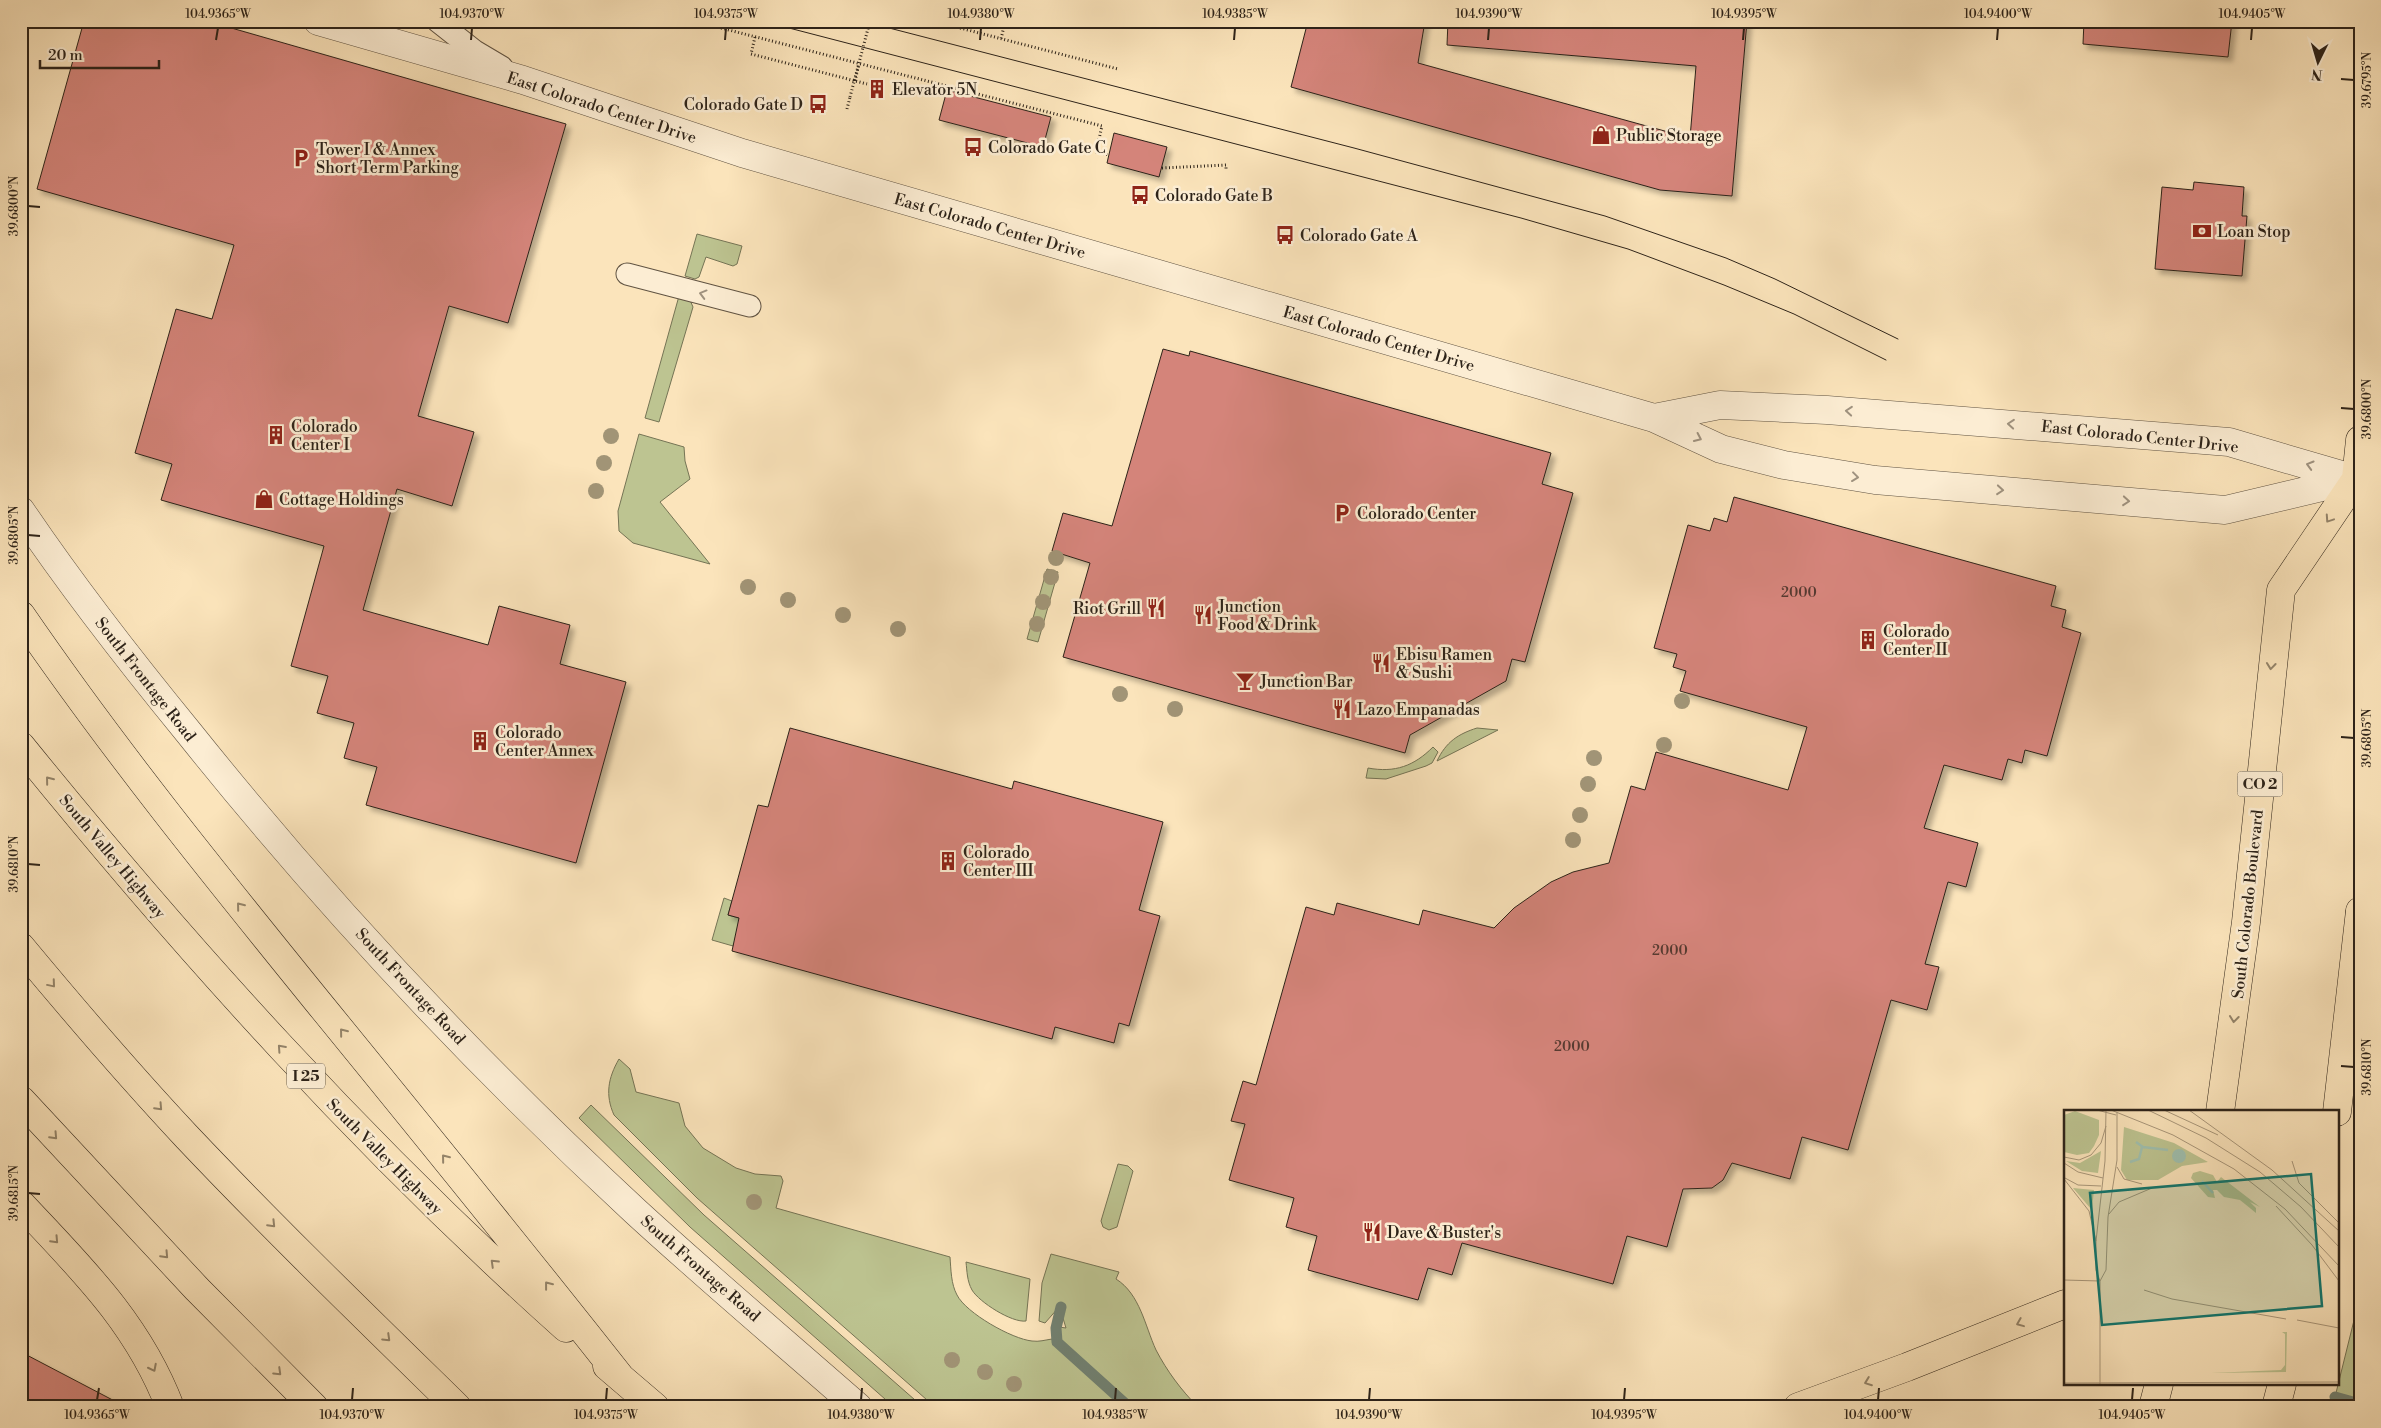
<svg xmlns="http://www.w3.org/2000/svg" width="2381" height="1428" font-family="'Libre Bodoni',serif">
<style>
.green{fill:#bdc491;stroke:#757455}
.lines{fill:none;stroke-linecap:round;stroke-linejoin:round}
.stream{stroke:#718172;stroke-width:11}
.building{fill:#d4847a;stroke:#2d2319;filter:url(#shadow)}
.lane-casing{stroke:#605342;stroke-width:23}
.street-casing{stroke:#605342;stroke-width:29}
.primary-casing{stroke:#2d2319;stroke-width:29}
.highway-casing{stroke:#2d2319;stroke-width:29}
.path{stroke:#2d2319;stroke-width:3;stroke-dasharray:1 2.5;stroke-linecap:butt}
.lane{stroke:#fcedd3;stroke-width:21}
.street{stroke:#fcedd3;stroke-width:28}
.primary{stroke:#fbe4bb;stroke-width:28}
.highway{stroke:#fbe4bb;stroke-width:28}
.tram{stroke:#2d2319;stroke-width:1}
.path-bridge{stroke:#2d2319;stroke-width:3;stroke-dasharray:1 2.5;stroke-linecap:butt}
.tree{fill:#a19476}
.oneway{stroke:#9f927f}
.oneway2{stroke:#94846a}
.ticks{fill:none;stroke:#2d2319;stroke-width:2}
.labels{text-anchor:middle;stroke-width:5;stroke-linejoin:round;paint-order:stroke}
.number-label{font-size:14px;fill:#573b31}
.shield{fill:#fcedd3;stroke:#6b6051;stroke-width:1}
.shield-label{font-size:15px;font-weight:bold;fill:#2d2319}
.poi-label{font-size:16px;fill:#2d2319;stroke:#fcedd3;text-anchor:start}
.street-label{font-size:16px;fill:#2d2319;stroke:#fcedd3}
.inset-river{fill:none;stroke:#9fbfae;stroke-width:2.5}
.inset-road{fill:none;stroke:#a9977a;stroke-width:1}
.view{fill:#0f766e;fill-opacity:0.15;stroke:#0f766e;stroke-width:2.5}
.inset-edge{fill:none;stroke:#2d2319;stroke-width:2.5}
.neatline{fill:none;stroke:#2d2319;stroke-width:2}
.ticks-label{font-size:12px;text-anchor:middle;fill:#2d2319}
</style>
<defs>
<filter id="shadow"><feDropShadow dx="4.5" dy="4.5" stdDeviation="2.5" flood-color="#0004"/></filter>
</defs>
<rect width="100%" height="100%" fill="#fbe4bb"/>
<filter id="stains"><feTurbulence type="fractalNoise" baseFrequency=".004" numOctaves="4"/><feColorMatrix values="0 0 0 0 .2 0 0 0 0 .09 0 0 0 0 .02 0 0 0 .5 -.17"/></filter>
<radialGradient id="worn" r=".72"><stop offset=".6" stop-color="#630" stop-opacity="0"/><stop offset="1" stop-color="#630" stop-opacity=".3"/></radialGradient>
<!-- green -->
<path class="green" d="M 697,234 L 742,246 L 737,264 L 733,266 L 706,257 L 699,277 L 695,279 L 685,276 Z
M 679,296 L 690,300 L 693,307 L 659,422 L 645,418 Z
M 639,434 L 684,447 L 685,461 L 690,479 L 660,502 L 710,564 L 633,543 L 619,531 L 618,511 Z
M 1047,569 L 1058,572 L 1038,642 L 1027,639 Z
M 1477,728 L 1498,730 L 1437,761 C 1446,742 1458,734 1477,728 Z
M 1433,747 L 1438,752 L 1432,763 L 1426,766 L 1386,779 L 1366,778 L 1368,768 C 1395,773 1414,766 1433,747 Z
M 724,898 L 732,901 L 728,915 L 751,921 L 733,946 L 712,940 Z
M 619,1059 L 630,1069 L 636,1092 L 679,1103 L 685,1126 L 703,1148 L 736,1168 L 755,1174 L 781,1176 L 783,1181 L 776,1208 L 950,1257 C 951,1270 951,1284 957,1295 C 966,1313 1012,1339 1032,1341 C 1039,1342 1045,1340 1052,1339 L 1056,1347 L 1123,1407 L 935,1407 L 697,1198 L 614,1115 C 605,1095 608,1078 619,1059 Z
M 591,1105 L 704,1215 L 923,1407 L 894,1407 L 690,1227 L 579,1118 Z
M 1118,1164 L 1128,1166 L 1133,1171 L 1117,1227 L 1109,1230 L 1103,1227 L 1101,1221 Z
M 1051,1254 L 1119,1272 L 1116,1279 C 1140,1294 1145,1326 1156,1350 C 1167,1371 1181,1390 1198,1407 L 1133,1407 L 1063,1344 L 1058,1334 L 1059,1327 L 1066,1328 L 1062,1315 L 1062,1307 L 1059,1307 L 1045,1323 L 1039,1321 L 1042,1283 Z
M 966,1262 L 1030,1279 L 1026,1321 C 1012,1323 979,1302 972,1290 C 967,1281 967,1271 966,1262 Z
M 2360,1296 L 2360,1407 L 2333,1407 L 2335,1397 Z"/>
<g class="lines">
<!-- stream -->
<path class="stream" d="M 1061,1307 L 1056,1328 L 1057,1342 L 1129,1407
M 2335,1397 L 2360,1404"/>
</g>
<!-- building -->
<path class="building" d="M 84,21 L 207,21 L 566,124 L 508,323 L 449,306 L 418,416 L 474,432 L 452,506 L 397,489 L 363,610 L 488,645 L 499,606 L 570,625 L 560,664 L 626,682 L 576,863 L 366,805 L 377,767 L 344,758 L 354,723 L 317,713 L 328,676 L 291,666 L 324,546 L 161,500 L 172,464 L 135,453 L 176,309 L 212,319 L 234,245 L 37,189 Z
M 1308,21 L 1425,21 L 1418,63 L 1690,138 L 1696,66 L 1447,45 L 1448,21 L 1747,21 L 1732,196 L 1660,190 L 1291,87 Z
M 2084,21 L 2232,21 L 2228,57 L 2083,44 Z
M 947,90 L 1051,117 L 1043,147 L 939,120 Z
M 1114,133 L 1167,147 L 1159,177 L 1107,163 Z
M 2194,182 L 2244,187 L 2242,216 L 2247,216 L 2242,276 L 2155,269 L 2162,187 L 2193,190 Z
M 1163,349 L 1189,356 L 1190,351 L 1551,453 L 1542,484 L 1573,493 L 1525,662 L 1512,659 L 1506,681 L 1410,735 L 1405,753 L 1063,657 L 1090,563 L 1052,551 L 1063,513 L 1112,526 Z
M 1734,497 L 2056,586 L 2051,606 L 2066,610 L 2062,627 L 2081,633 L 2047,756 L 2025,750 L 2022,763 L 2008,759 L 2002,780 L 1944,765 L 1924,828 L 1978,843 L 1966,887 L 1948,882 L 1925,964 L 1939,967 L 1927,1010 L 1891,1000 L 1848,1150 L 1802,1137 L 1790,1179 L 1732,1163 L 1723,1180 L 1712,1188 L 1683,1189 L 1667,1247 L 1627,1236 L 1613,1284 L 1462,1243 L 1452,1275 L 1428,1268 L 1418,1300 L 1308,1270 L 1317,1236 L 1286,1227 L 1294,1198 L 1229,1180 L 1245,1124 L 1231,1121 L 1243,1081 L 1256,1085 L 1306,907 L 1334,915 L 1337,903 L 1419,925 L 1423,910 L 1494,928 L 1514,908 L 1551,882 L 1573,872 L 1609,863 L 1631,786 L 1645,790 L 1656,752 L 1788,790 L 1807,727 L 1680,691 L 1686,671 L 1673,667 L 1677,654 L 1654,648 L 1688,525 L 1710,531 L 1714,518 L 1727,522 Z
M 790,728 L 1012,789 L 1014,781 L 1163,822 L 1139,910 L 1160,916 L 1129,1026 L 1119,1023 L 1114,1043 L 1055,1027 L 1052,1039 L 732,951 L 739,918 L 728,915 L 758,805 L 768,807 Z
M 21,1352 L 126,1407 L 21,1407 Z"/>
<g class="lines">
<!-- lane casing -->
<g class="lane-casing">
<path id="lane" d="M 437,21 L 475,51 L 502,67
M 627,274 L 750,306"/>
</g>
<!-- street casing -->
<g class="street-casing">
<path id="street" d="M 318,21 L 523,80 L 742,153 L 1654,418 L 1721,449 L 1784,465 L 1875,480 L 2225,510 L 2356,479
M 1654,418 L 1720,405 L 1827,410 L 2229,442 L 2355,479
M 21,511 C 73,588 130,661 189,733 C 325,903 475,1063 635,1211 C 708,1278 784,1342 858,1407"/>
</g>
<!-- primary casing -->
<g class="primary-casing">
<path id="primary" d="M 2360,440 L 2356,479 L 2360,494
M 2220,1112 L 2246,922 L 2281,590 L 2356,479
M 2337,1112 L 2360,911
M 1798,1407 L 1907,1367 L 2065,1304
M 2153,1407 L 2159,1384
M 2276,1407 L 2282,1384"/>
</g>
<!-- highway casing -->
<g class="highway-casing">
<path id="highway" d="M 21,615 C 113,749 215,875 318,1002 C 420,1127 521,1251 621,1378
M 21,746 C 189,953 367,1150 566,1328
M 2360,913 L 2360,914
M 21,947 C 75,1012 130,1076 187,1137 C 275,1230 366,1318 457,1407
M 21,1100 L 197,1289 L 314,1407
M 21,1204 C 81,1268 138,1323 170,1407
M 607,1366 L 655,1407"/>
</g>
<!-- path -->
<path class="path" d="M 694,21 L 1102,126 L 1096,152 L 1109,155
M 933,21 L 1118,69
M 1000,21 L 1005,22 L 1001,39
M 755,37 L 751,54 L 867,84
M 855,81 L 859,64
M 847,109 L 850,97
M 1162,168 L 1226,165 L 1226,170"/>
<!-- lane -->
<use href="#lane" class="lane"/>
<!-- street -->
<use href="#street" class="street"/>
<!-- primary -->
<use href="#primary" class="primary"/>
<!-- highway -->
<use href="#highway" class="highway"/>
<!-- tram -->
<path class="tram" d="M 762,21 L 1521,218 L 1628,249 L 1724,285 L 1794,314 L 1886,360
M 862,21 L 1354,148 L 1605,216 L 1726,258 L 1775,279 L 1898,339"/>
<!-- path-bridge -->
<path class="path-bridge" d="M 850,97 L 870,21"/>
</g>
<!-- trees -->
<g class="tree">
<circle cx="611" cy="436" r="8"/>
<circle cx="604" cy="463" r="8"/>
<circle cx="596" cy="491" r="8"/>
<circle cx="1056" cy="558" r="8"/>
<circle cx="1051" cy="577" r="8"/>
<circle cx="748" cy="587" r="8"/>
<circle cx="788" cy="600" r="8"/>
<circle cx="1043" cy="602" r="8"/>
<circle cx="843" cy="615" r="8"/>
<circle cx="1037" cy="624" r="8"/>
<circle cx="898" cy="629" r="8"/>
<circle cx="1120" cy="694" r="8"/>
<circle cx="1682" cy="701" r="8"/>
<circle cx="1175" cy="709" r="8"/>
<circle cx="1664" cy="745" r="8"/>
<circle cx="1594" cy="758" r="8"/>
<circle cx="1588" cy="784" r="8"/>
<circle cx="1580" cy="815" r="8"/>
<circle cx="1573" cy="840" r="8"/>
<circle cx="754" cy="1202" r="8"/>
<circle cx="952" cy="1360" r="8"/>
<circle cx="985" cy="1372" r="8"/>
<circle cx="1014" cy="1384" r="8"/>
</g>
<!-- one-way arrows -->
<defs><path id="oneway-chevron" d="M-2-3.5L2.5 0L-2 3.5" fill="none" stroke-width="1.6" stroke-linecap="round" stroke-linejoin="round" transform="scale(1.25)"/></defs>
<g class="oneway">
<use href="#oneway-chevron" transform="translate(703 294) rotate(-165)"/>
<use href="#oneway-chevron" transform="translate(1849 411) rotate(-175)"/>
<use href="#oneway-chevron" transform="translate(2011 424) rotate(-175)"/>
<use href="#oneway-chevron" transform="translate(1698 438) rotate(25)"/>
<use href="#oneway-chevron" transform="translate(2310 465) rotate(-164)"/>
<use href="#oneway-chevron" transform="translate(1855 477) rotate(7)"/>
<use href="#oneway-chevron" transform="translate(2000 490) rotate(5)"/>
<use href="#oneway-chevron" transform="translate(2126 501) rotate(5)"/>
</g>
<g class="oneway2">
<use href="#oneway-chevron" transform="translate(2329 519) rotate(124)"/>
<use href="#oneway-chevron" transform="translate(2271 666) rotate(96)"/>
<use href="#oneway-chevron" transform="translate(49 780) rotate(-129)"/>
<use href="#oneway-chevron" transform="translate(240 906) rotate(-129)"/>
<use href="#oneway-chevron" transform="translate(52 984) rotate(50)"/>
<use href="#oneway-chevron" transform="translate(2234 1019) rotate(97)"/>
<use href="#oneway-chevron" transform="translate(343 1032) rotate(-129)"/>
<use href="#oneway-chevron" transform="translate(281 1048) rotate(-132)"/>
<use href="#oneway-chevron" transform="translate(159 1107) rotate(47)"/>
<use href="#oneway-chevron" transform="translate(54 1136) rotate(47)"/>
<use href="#oneway-chevron" transform="translate(445 1158) rotate(-129)"/>
<use href="#oneway-chevron" transform="translate(272 1224) rotate(46)"/>
<use href="#oneway-chevron" transform="translate(55 1240) rotate(47)"/>
<use href="#oneway-chevron" transform="translate(165 1255) rotate(47)"/>
<use href="#oneway-chevron" transform="translate(494 1263) rotate(-136)"/>
<use href="#oneway-chevron" transform="translate(548 1285) rotate(-128)"/>
<use href="#oneway-chevron" transform="translate(2020 1323) rotate(158)"/>
<use href="#oneway-chevron" transform="translate(387 1338) rotate(44)"/>
<use href="#oneway-chevron" transform="translate(153 1368) rotate(63)"/>
<use href="#oneway-chevron" transform="translate(278 1372) rotate(44)"/>
<use href="#oneway-chevron" transform="translate(1868 1382) rotate(159)"/>
</g>
<!-- ticks -->
<path class="ticks" d="M 216,40 L 218,28M 471,40 L 472,28M 725,40 L 726,28M 980,40 L 981,28M 1234,40 L 1235,28M 1488,40 L 1489,28M 1743,40 L 1744,28M 1997,40 L 1998,28M 2251,40 L 2252,28M 2341,79 L 2354,80M 28,206 L 40,207M 2341,408 L 2354,409M 28,535 L 40,536M 2341,737 L 2354,738M 28,864 L 40,865M 2341,1066 L 2354,1067M 28,1193 L 40,1194M 97,1400 L 99,1388M 352,1400 L 353,1388M 606,1400 L 607,1388M 861,1400 L 862,1388M 1115,1400 L 1116,1388M 1369,1400 L 1370,1388M 1624,1400 L 1625,1388M 1878,1400 L 1879,1388M 2132,1400 L 2133,1388"/>
<!-- icons -->
<defs>
<g id="building-bare" transform="scale(1.5)"><path d="M-4-6H4V6H1V3H-1V6H-4ZM-2.5-4.3h1.7v1.8h-1.7ZM.8-4.3h1.7v1.8H.8ZM-2.5-1h1.7V.8h-1.7ZM.8-1h1.7V.8H.8Z" fill="#8f2418" stroke="#fcedd3" stroke-width="2.5" paint-order="stroke"/></g>
<g id="bus-bare" transform="scale(1.5)"><path d="M-5-6H5V4H4V6H2V4H-2V6H-4V4H-5ZM-3.5-4V0h7V-4ZM-3.5 1.2v1.5H-2V1.2ZM2 1.2v1.5H3.5V1.2Z" fill="#8f2418" stroke="#fcedd3" stroke-width="2.5" paint-order="stroke"/></g>
<g id="shop-bare" transform="scale(1.5)"><path d="M-5-2.5h2.3a2.7 3.5 0 0 1 5.4 0H5L5.5 6h-11ZM-1.5-2.5h3a1.5 2.3 0 0 0-3 0Z" fill="#8f2418" stroke="#fcedd3" stroke-width="2.5" paint-order="stroke"/></g>
<g id="parking-bare" transform="scale(1.5)"><path d="M-3.5-5.5H1a3.5 3.5 0 0 1 0 7H-1V5.5H-3.5ZM-1-3.4V-.6H.8a1.4 1.4 0 0 0 0-2.8Z" fill="#8f2418" stroke="#fcedd3" stroke-width="2.5" paint-order="stroke"/></g>
<g id="bank-bare" transform="scale(1.5)"><path d="M-6-4H6V4H-6ZM0-2.3a2.3 2.3 0 1 0 0 4.6a2.3 2.3 0 1 0 0-4.6Z" fill="#8f2418" stroke="#fcedd3" stroke-width="2.5" paint-order="stroke"/></g>
<g id="restaurant-bare" transform="scale(1.5)"><path d="M-5-6h1v4h1v-4h1v4h1v-4h1v5L-1.5 .5V6h-2V.5L-5-1ZM5-6V6H3V1.5H1.5Q1.5-4 5-6Z" fill="#8f2418" stroke="#fcedd3" stroke-width="2.5" paint-order="stroke"/></g>
<g id="bar-bare" transform="scale(1.5)"><path d="M-6-5H6L.8 .8V4.5H3.5V6h-7V4.5H-.8V.8Z" fill="#8f2418" stroke="#fcedd3" stroke-width="2.5" paint-order="stroke"/></g>
</defs>
<g fill-rule="evenodd">
<use href="#building-bare" x="877" y="89"/>
<use href="#bus-bare" x="818" y="104"/>
<use href="#shop-bare" x="1601" y="135"/>
<use href="#bus-bare" x="973" y="147"/>
<use href="#parking-bare" x="301" y="158"/>
<use href="#bus-bare" x="1140" y="195"/>
<use href="#bank-bare" x="2202" y="231"/>
<use href="#bus-bare" x="1285" y="235"/>
<use href="#building-bare" x="276" y="435"/>
<use href="#shop-bare" x="264" y="499"/>
<use href="#parking-bare" x="1342" y="513"/>
<use href="#restaurant-bare" x="1156" y="608"/>
<use href="#restaurant-bare" x="1203" y="615"/>
<use href="#building-bare" x="1868" y="640"/>
<use href="#restaurant-bare" x="1381" y="663"/>
<use href="#bar-bare" x="1245" y="681"/>
<use href="#restaurant-bare" x="1342" y="709"/>
<use href="#building-bare" x="480" y="741"/>
<use href="#building-bare" x="948" y="861"/>
<use href="#restaurant-bare" x="1372" y="1232"/>
</g>
<g class="labels">
<!-- number labels -->
<g class="number-label">
<text x="1799" y="597">2000</text>
<text x="1670" y="955">2000</text>
<text x="1572" y="1051">2000</text>
</g>
<!-- shield labels -->
<g class="shield">
<rect x="2237.5" y="771.5" width="45" height="25" rx="4"/>
<rect x="287" y="1063.5" width="38" height="25" rx="4"/>
</g>
<g class="shield-label">
<text x="2260" y="789">CO 2</text>
<text x="306" y="1081">I 25</text>
</g>
<!-- poi labels -->
<g class="poi-label">
<text x="892" y="95">Elevator 5N</text>
<text x="803" y="110" text-anchor="end">Colorado Gate D</text>
<text x="1616" y="141">Public Storage</text>
<text x="988" y="153">Colorado Gate C</text>
<text x="316" y="155">Tower I &amp; Annex<tspan x="316" dy="18">Short Term Parking</tspan></text>
<text x="1155" y="201">Colorado Gate B</text>
<text x="2217" y="237">Loan Stop</text>
<text x="1300" y="241">Colorado Gate A</text>
<text x="291" y="432">Colorado<tspan x="291" dy="18">Center I</tspan></text>
<text x="279" y="505">Cottage Holdings</text>
<text x="1357" y="519">Colorado Center</text>
<text x="1218" y="612">Junction<tspan x="1218" dy="18">Food &amp; Drink</tspan></text>
<text x="1141" y="614" text-anchor="end">Riot Grill</text>
<text x="1883" y="637">Colorado<tspan x="1883" dy="18">Center II</tspan></text>
<text x="1396" y="660">Ebisu Ramen<tspan x="1396" dy="18">&amp; Sushi</tspan></text>
<text x="1260" y="687">Junction Bar</text>
<text x="1357" y="715">Lazo Empanadas</text>
<text x="495" y="738">Colorado<tspan x="495" dy="18">Center Annex</tspan></text>
<text x="963" y="858">Colorado<tspan x="963" dy="18">Center III</tspan></text>
<text x="1387" y="1238">Dave &amp; Buster's</text>
</g>
<!-- street labels -->
<g class="street-label">
<text transform="translate(602 107) rotate(18)" y="6">East Colorado Center Drive</text>
<text transform="translate(990 225) rotate(16)" y="6">East Colorado Center Drive</text>
<text transform="translate(1379 338) rotate(16)" y="6">East Colorado Center Drive</text>
<text transform="translate(2140 436) rotate(6)" y="6">East Colorado Center Drive</text>
<text transform="translate(146 679) rotate(52)" y="6">South Frontage Road</text>
<text transform="translate(113 856) rotate(50)" y="6">South Valley Highway</text>
<text transform="translate(2247 904) rotate(-84)" y="6">South Colorado Boulevard</text>
<text transform="translate(411 986) rotate(47)" y="6">South Frontage Road</text>
<text transform="translate(385 1156) rotate(45)" y="6">South Valley Highway</text>
<text transform="translate(701 1268) rotate(41)" y="6">South Frontage Road</text>
</g>
</g>
<!-- overview -->
<g transform="translate(2064 1110)">
<rect width="275" height="275" fill="#fbe4bb"/>
<path d="M 11,1 L 35,10 L 35,25 L 30,36 L 25,43 L 13,45 L 0,42 L 0,5 ZM 60,17 L 110,33 L 144,52 L 118,56 L 94,70 L 63,70 L 57,60 ZM 37,41 L 34,63 L 18,61 L 2,51 L 16,53 ZM 136,61 L 149,65 L 153,72 L 157,67 L 196,97 L 186,92 L 192,98 L 192,103 L 176,90 L 160,87 L 153,80 L 149,80 L 151,88 L 144,87 L 127,68 L 129,63 ZM 9,78 L 30,80 L 28,99 L 27,99 ZM 218,222 L 223,222 L 222,262 L 147,263 L 217,260 L 221,255 L 221,224 Z" fill="#bdc491"/>
<path d="M108 46a7 7 0 1 1 14 0a7 7 0 1 1-14 0Z" fill="#9fbfae"/>
<path class="inset-river" d="M 72,32 L 79,37 L 104,40M 66,52 L 75,49 L 78,37M 138,71 L 149,83"/>
<path class="inset-road" d="M 33,0 L 52,5M 47,0 L 109,25 L 170,59 L 221,99 L 275,156M 84,0 L 142,28 L 196,62 L 237,97 L 275,137M 100,0 L 154,25M 125,0 L 208,60 L 275,121M 0,47 L 15,50 L 27,45 L 37,33 L 42,16M 228,51 L 235,73 L 275,113M 0,53 L 14,62 L 39,68M 53,57 L 60,69 L 78,74M 1,68 L 14,75 L 37,76M 0,69 L 25,101 L 32,131M 212,96 L 248,135 L 275,171M 45,104 L 55,92 L 88,78M 0,170 L 36,171M 36,171 L 42,160 L 44,107 L 53,50 L 53,2M 80,180 L 108,189 L 222,209M 233,210 L 275,218M 0,273 L 275,272M 36,275 L 36,171 L 32,160 L 32,131 L 41,51 L 42,0"/>
<path class="view" d="M 247,64 L 258,196 L 38,215 L 26,83 Z"/>
<rect width="275" height="275" class="inset-edge"/>
</g>
<!-- margin -->
<rect width="2381" height="1428" fill="none" stroke="#fbe4bb" stroke-width="55"/>
<!-- north arrow -->
<g transform="translate(2318 62) rotate(185)" stroke="#fcedd3" stroke-width="4" paint-order="stroke">
<path d="M0-4L9 19L0 12L-9 19Z" fill="#2d2319"/>
<text y="-8" font-size="14" font-weight="bold" text-anchor="middle" fill="#2d2319">N</text>
</g>
<!-- scale -->
<path d="M40 60v8h119v-8" fill="none" stroke="#2d2319" stroke-width="2.5"/>
<text x="48" y="60" font-size="15" fill="#2d2319" stroke="#fcedd3" stroke-width="4" paint-order="stroke">20 m</text>
<rect x="28" y="28" width="2326" height="1372" class="neatline"/>
<g class="ticks-label">
<text x="218" y="18">104.9365°W</text>
<text x="472" y="18">104.9370°W</text>
<text x="726" y="18">104.9375°W</text>
<text x="981" y="18">104.9380°W</text>
<text x="1235" y="18">104.9385°W</text>
<text x="1489" y="18">104.9390°W</text>
<text x="1744" y="18">104.9395°W</text>
<text x="1998" y="18">104.9400°W</text>
<text x="2252" y="18">104.9405°W</text>
<text transform="translate(2367 80) rotate(-90)" y="4">39.6795°N</text>
<text transform="translate(14 206) rotate(-90)" y="4">39.6800°N</text>
<text transform="translate(2367 409) rotate(-90)" y="4">39.6800°N</text>
<text transform="translate(14 535) rotate(-90)" y="4">39.6805°N</text>
<text transform="translate(2367 738) rotate(-90)" y="4">39.6805°N</text>
<text transform="translate(14 864) rotate(-90)" y="4">39.6810°N</text>
<text transform="translate(2367 1067) rotate(-90)" y="4">39.6810°N</text>
<text transform="translate(14 1193) rotate(-90)" y="4">39.6815°N</text>
<text x="97" y="1419">104.9365°W</text>
<text x="352" y="1419">104.9370°W</text>
<text x="606" y="1419">104.9375°W</text>
<text x="861" y="1419">104.9380°W</text>
<text x="1115" y="1419">104.9385°W</text>
<text x="1369" y="1419">104.9390°W</text>
<text x="1624" y="1419">104.9395°W</text>
<text x="1878" y="1419">104.9400°W</text>
<text x="2132" y="1419">104.9405°W</text>
</g>
<rect width="100%" height="100%" filter="url(#stains)"/>
<rect width="100%" height="100%" fill="url(#worn)"/>
</svg>
